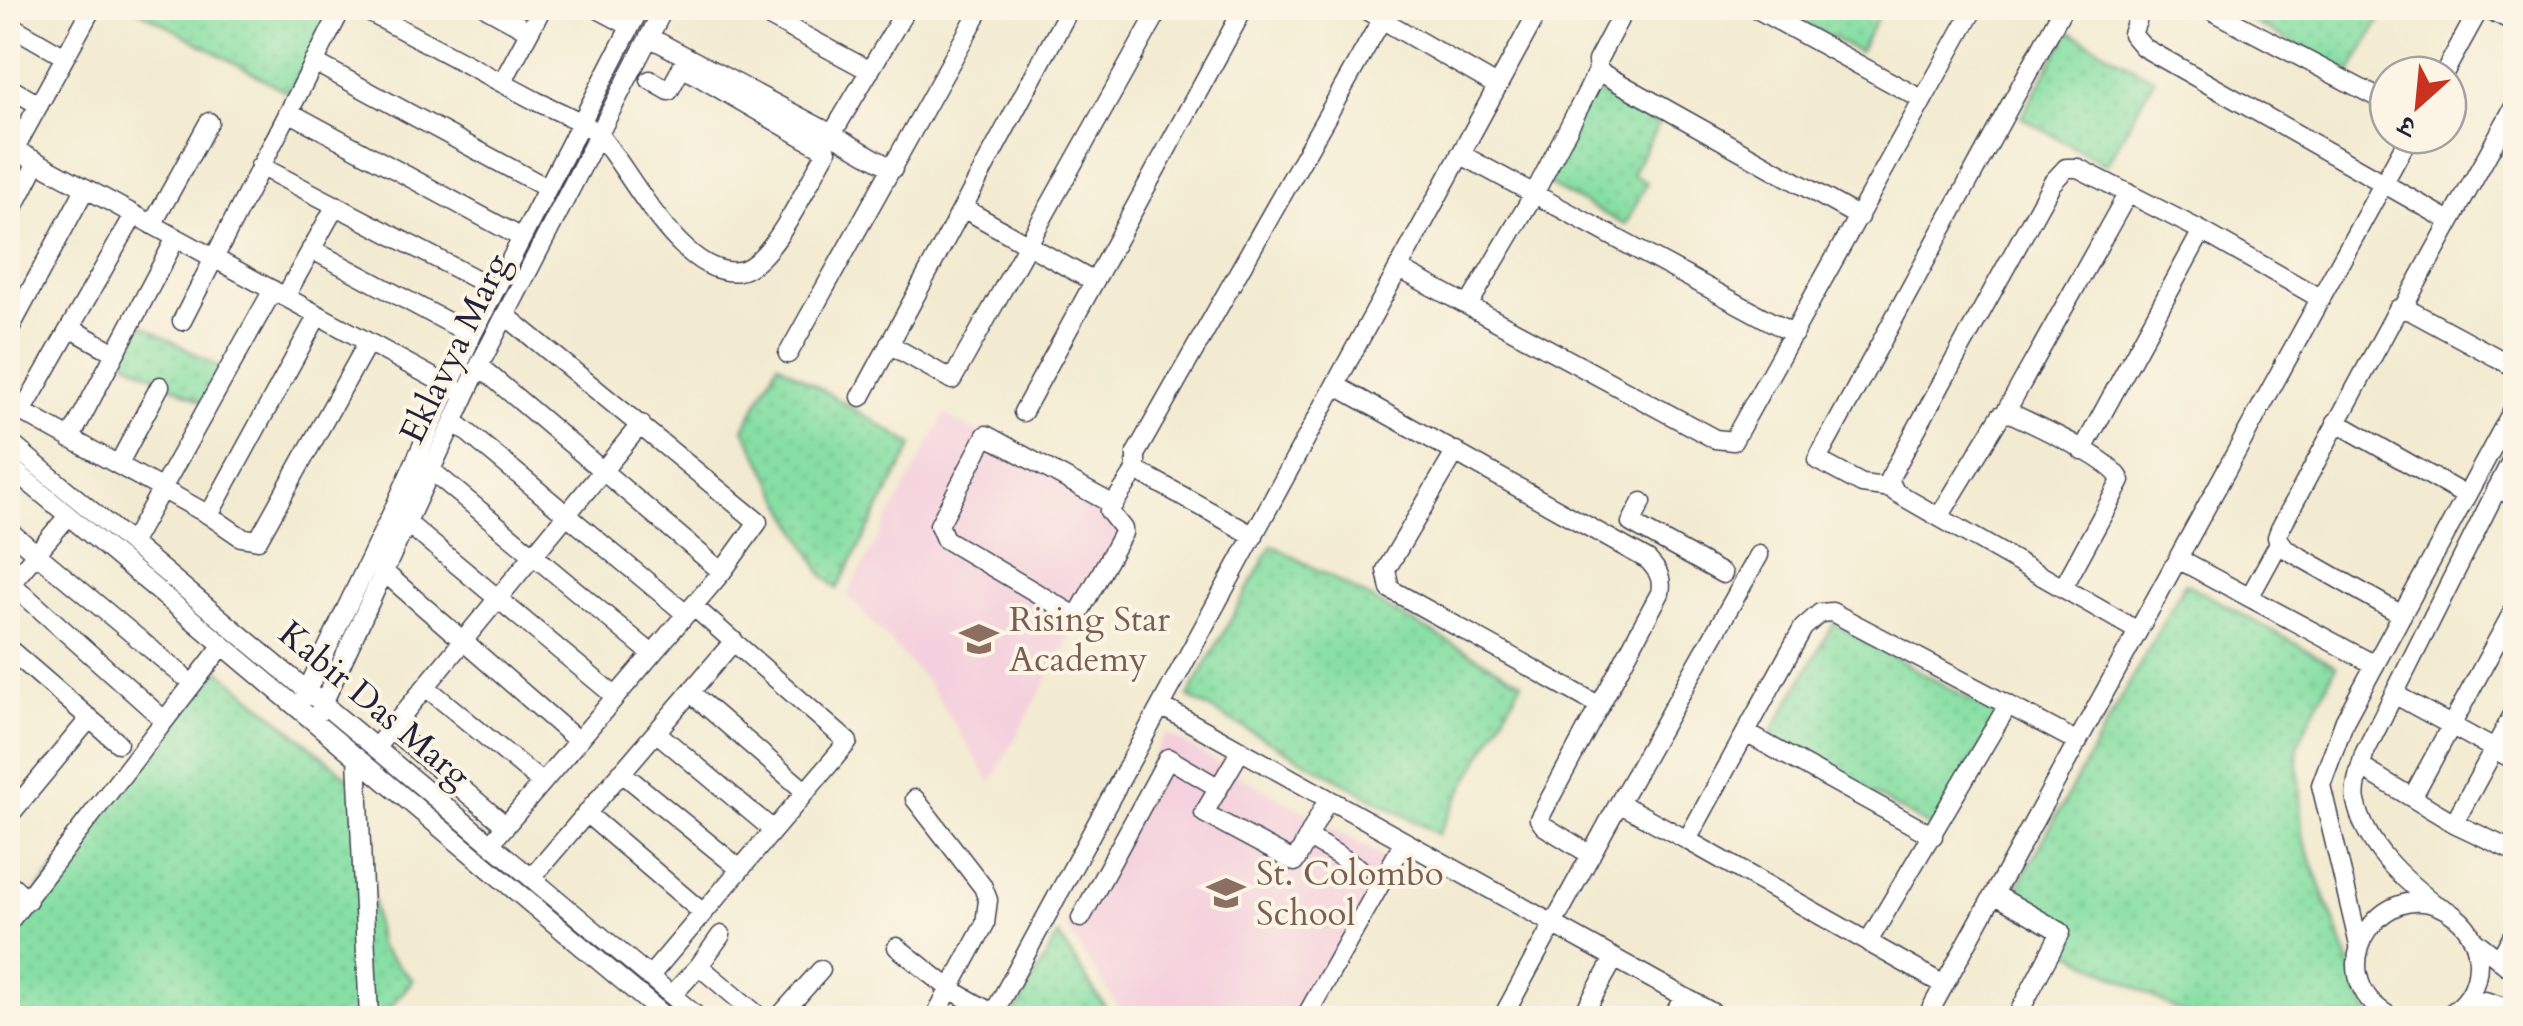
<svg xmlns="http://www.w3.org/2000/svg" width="2523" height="1026" font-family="Cardo,'Noto Serif Devanagari',serif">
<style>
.built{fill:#f4cfdd}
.park{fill:url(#park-dots);stroke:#548070;stroke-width:2.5}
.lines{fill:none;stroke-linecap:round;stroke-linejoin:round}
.minor-casing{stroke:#414052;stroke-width:21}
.minor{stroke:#fff;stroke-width:18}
.labels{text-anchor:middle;stroke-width:8;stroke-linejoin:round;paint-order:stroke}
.street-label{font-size:35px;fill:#22223b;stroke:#fcf5e5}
.education-label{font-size:35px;fill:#785e54;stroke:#fcf5e5;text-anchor:start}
</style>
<defs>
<pattern id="park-dots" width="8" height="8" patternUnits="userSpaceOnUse" patternTransform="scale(2.5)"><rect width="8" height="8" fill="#87dfa4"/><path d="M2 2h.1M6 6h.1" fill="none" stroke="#74bf8e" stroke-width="1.8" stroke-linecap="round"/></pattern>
</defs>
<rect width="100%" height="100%" fill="#fcf5e5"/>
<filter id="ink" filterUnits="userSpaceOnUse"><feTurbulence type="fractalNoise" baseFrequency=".01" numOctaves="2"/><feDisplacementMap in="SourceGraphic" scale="20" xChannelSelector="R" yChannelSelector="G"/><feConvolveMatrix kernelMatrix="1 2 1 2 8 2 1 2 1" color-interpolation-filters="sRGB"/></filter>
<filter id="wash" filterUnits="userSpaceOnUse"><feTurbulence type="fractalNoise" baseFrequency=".0048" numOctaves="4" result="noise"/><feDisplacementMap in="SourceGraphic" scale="40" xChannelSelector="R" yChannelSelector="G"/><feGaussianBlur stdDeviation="2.25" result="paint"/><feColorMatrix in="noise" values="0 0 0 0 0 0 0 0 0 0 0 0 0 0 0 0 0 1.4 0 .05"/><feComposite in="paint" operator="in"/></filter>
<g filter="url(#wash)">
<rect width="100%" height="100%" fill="#f3ebd1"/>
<!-- built -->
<path class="built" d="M 945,414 L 1133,522 L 991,783 L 929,684 L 847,595 Z
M 1166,733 L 1386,859 L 1301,1018 L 1126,1018 L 1066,927 Z"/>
<!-- park -->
<path class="park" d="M 135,8 L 326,8 L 334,12 L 289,93 Z
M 1777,8 L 1883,8 L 1859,52 Z
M 2227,8 L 2386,8 L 2350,74 Z
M 2069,31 L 2154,79 L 2106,165 L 2021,117 Z
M 1592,90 L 1658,125 L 1632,174 L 1647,183 L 1625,225 L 1544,182 Z
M 141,324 L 222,369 L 204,403 L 121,358 Z
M 778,363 L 913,445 L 837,589 L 822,574 L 744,429 Z
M 1272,545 L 1522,682 L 1438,834 L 1188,697 Z
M 2185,583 L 2336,666 L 2297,746 L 2302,836 L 2370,1018 L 2191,1018 L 2059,946 L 2067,932 L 2010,900 Z
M 1834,623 L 1998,716 L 1934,829 L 1770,736 Z
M 218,669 L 361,788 L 378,946 L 413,980 L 391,1006 L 387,1018 L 8,1018 L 8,927 Z
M 1058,935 L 1112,1018 L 1012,1018 Z"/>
</g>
<g filter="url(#ink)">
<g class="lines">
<!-- minor casing -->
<g class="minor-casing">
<path id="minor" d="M 361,8 C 419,39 477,70 536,101 C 556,111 587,122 602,139 C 633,176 683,279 739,271 C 773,265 809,180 827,151 L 682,67 L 669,91 L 650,80
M 487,8 L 529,31
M 596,8 L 630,26
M 753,8 L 870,71
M 1362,8 L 1497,86
M 1625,8 L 1597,61 L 1598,71 L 1859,217
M 1755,8 L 1923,100
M 2142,8 L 2132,34 L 2143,47 L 2450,221
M 2207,8 L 2388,103
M 2486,8 L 2516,23
M 8,24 L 65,57
M 649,37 L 832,134 L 907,8
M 314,62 L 547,188
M 2443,75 L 2480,8
M 502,83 L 542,8
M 8,87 L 39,105
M 289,112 L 522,238
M 832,134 L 893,169
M 8,146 L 456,390
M 14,150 L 92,8
M 1460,154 L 1794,334
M 260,166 L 495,289
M 963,208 L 1094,282
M 8,219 L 37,162
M 152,225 L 209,122
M 311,249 L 472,335
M 1398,268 L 1715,439 L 1733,441 L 1974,8
M 285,297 L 336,205
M 1468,306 L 1534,194 L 1598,71
M 2403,308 L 2516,103
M 182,321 L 342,8
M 70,328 L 115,353
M 8,332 L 85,189
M 889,344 L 952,380 L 1160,8
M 788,354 L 981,8
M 479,366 L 722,572
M 1335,385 L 1648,560 C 1658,571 1663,578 1660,593 L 1539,819 L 1544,826 L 1591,855
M 861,397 L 1070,8
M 8,404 L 209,515 L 241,537 L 258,540 L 368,342
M 22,412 L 134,215
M 1023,412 L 1244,8
M 2005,413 L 2128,193
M 454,421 L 686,614
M 2336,422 L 2466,496
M 70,439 L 176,238
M 8,441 L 699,1018
M 1456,451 L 1386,570 L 1390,589 L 1600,706
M 2082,451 L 2202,231
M 8,465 L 667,1018
M 118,465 L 160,386
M 431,470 L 652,654
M 1136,470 L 1254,536
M 1891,488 L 1862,484 L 1817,460 L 2063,8
M 2497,488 L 2516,498
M 1642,502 L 1631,523 L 1723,574
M 1112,504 L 986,435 L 939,525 L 945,539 L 1069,612 L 1076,614 L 1080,611 L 1123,533 L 1123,529 L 1109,511 L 1136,470 L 1136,453 L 1382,19
M 209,515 L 318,315
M 1939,517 L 2001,415 L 2011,413 C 2034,425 2114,459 2121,481 L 2063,588
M 407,523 L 616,697
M 8,530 L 182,675
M 131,544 L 273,290
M 2178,559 L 2375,665
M 384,572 L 578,741
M 11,583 L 164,720
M 8,587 L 68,516
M 2250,596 L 2279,543
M 2402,615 L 2286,549 L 2277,537 L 2280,529 L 2398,309 L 2409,310 L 2516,368
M 2138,631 L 1895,492 L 1889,479 L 2052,183 L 2066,168 L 2078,168 L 2202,231 L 2321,299
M 8,648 L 118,743
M 426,687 L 542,783
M 690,692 L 806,792
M 2394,694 L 2516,761
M 303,699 L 391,515 L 472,335 L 640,8
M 1161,706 L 1722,1018
M 319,712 L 479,366 L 664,8
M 391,729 L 506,826
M 656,732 L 773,830
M 1746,733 L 1933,836
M 376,747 L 641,424
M 1241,750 L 1204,813 L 1295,862 L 1328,799
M 357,758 L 369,1018
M 2361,767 L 2454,823 L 2509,849
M 621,772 L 740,869
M 2413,796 L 2516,606
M 915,799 L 983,887 L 988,900 L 985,924 L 934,1018
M 1619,803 L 1687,840
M 586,813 L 703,913
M 8,817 L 90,718
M 2454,823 L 2516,709
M 1308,837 L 1359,868
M 491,843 L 722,572 L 758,522 L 505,315
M 532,877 L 734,641
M 8,882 L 28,900
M 1994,894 L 2061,932 L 2016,1018
M 2437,906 C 2403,879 2365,846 2356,801 C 2353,788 2361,768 2364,754 L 2516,451
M 1081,918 L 1168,758 L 1219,788
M 8,923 L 223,645
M 2474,940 L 2516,973
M 1868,942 L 2008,705
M 2359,945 L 2321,785 L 2345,720 L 2516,404
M 897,947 L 950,989 L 994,1014
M 2499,960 L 2516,929
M 699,966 L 721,935
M 649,977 L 848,742 L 693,606
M 1944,985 L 1687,840 L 1803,628 L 1820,613 L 1832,612 L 2078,742
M 672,995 L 699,966 L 761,1018
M 2462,1006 L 2485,1001 L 2516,1011
M 778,1018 L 821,970
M 991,1018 L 1540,8
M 1305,1018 L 1404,842
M 1502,1018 L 1619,803 L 1759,555
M 1581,1018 L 1614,959
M 1672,1018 L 1684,997
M 1926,1018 L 2410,135
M 2393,1018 C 2309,974 2390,861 2456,917 C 2470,928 2478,945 2478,963 C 2478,988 2465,1007 2443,1018"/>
</g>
<!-- minor -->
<use href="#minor" class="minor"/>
</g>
</g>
<!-- icons -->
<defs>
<g id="school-bare" transform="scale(3)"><path d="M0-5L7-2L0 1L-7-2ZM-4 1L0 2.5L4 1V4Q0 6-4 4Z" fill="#8d6e63" stroke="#fcf5e5" stroke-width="2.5" paint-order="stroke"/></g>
</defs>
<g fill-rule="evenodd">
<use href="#school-bare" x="979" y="639"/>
<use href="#school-bare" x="1226" y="893"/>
</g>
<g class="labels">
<!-- street labels -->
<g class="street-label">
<text transform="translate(454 348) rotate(-64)" y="12">Eklavya Marg</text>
<text transform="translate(375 704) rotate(40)" y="12">Kabir Das Marg</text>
</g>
<!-- education labels -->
<g class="education-label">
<text x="1009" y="631">Rising Star<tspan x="1009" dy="40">Academy</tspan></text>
<text x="1256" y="885">St. Colombo<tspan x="1256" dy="40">School</tspan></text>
</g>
</g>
<!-- margin -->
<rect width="2523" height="1026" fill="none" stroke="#fcf5e5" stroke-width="40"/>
<!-- north arrow -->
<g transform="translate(2418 105) rotate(207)"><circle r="48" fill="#fcf5e5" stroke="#a5a1a1" stroke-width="2.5"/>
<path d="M0-8L18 38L0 25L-18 38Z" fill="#c8321e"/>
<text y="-15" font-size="28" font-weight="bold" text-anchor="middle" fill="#22223b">उ</text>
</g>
</svg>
